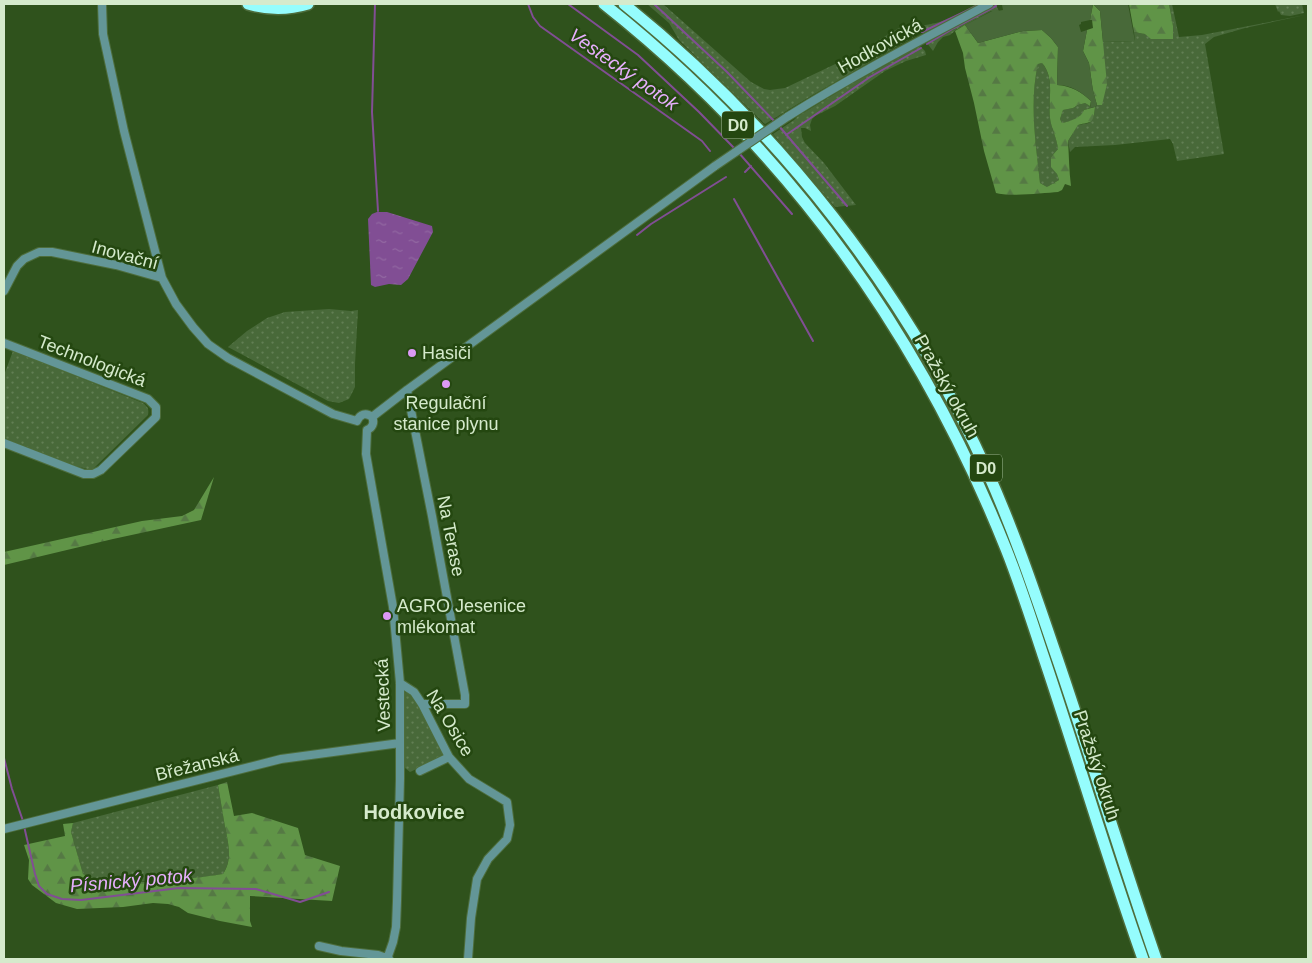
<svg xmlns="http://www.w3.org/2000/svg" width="1312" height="963" font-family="Arial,sans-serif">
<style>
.grass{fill:url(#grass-dots)}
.forest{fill:url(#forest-firs);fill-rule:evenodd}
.garden{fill:#486939}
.water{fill:url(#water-ripples)}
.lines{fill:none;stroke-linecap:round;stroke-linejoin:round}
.stream{stroke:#814e94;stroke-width:2}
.minor-casing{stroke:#4d6d3c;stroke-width:10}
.highway-casing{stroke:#4d6d3c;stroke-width:14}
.minor{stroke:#639697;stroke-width:8}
.highway{stroke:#95fdfd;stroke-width:11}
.minor-bridge-casing{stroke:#4d6d3c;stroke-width:10;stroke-linecap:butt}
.minor-bridge{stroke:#639697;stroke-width:8}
.poi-dot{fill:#dc99f5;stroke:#244710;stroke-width:2}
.labels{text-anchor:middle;stroke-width:5;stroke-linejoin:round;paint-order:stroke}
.shield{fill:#244710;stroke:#a0b994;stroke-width:1}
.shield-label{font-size:16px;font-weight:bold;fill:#d5eacc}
.street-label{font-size:18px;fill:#d5eacc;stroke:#244710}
.poi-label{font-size:18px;fill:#d5eacc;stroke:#244710;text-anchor:start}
.water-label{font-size:19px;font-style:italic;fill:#e6affc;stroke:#244710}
.quarter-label{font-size:20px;font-weight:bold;fill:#d5eacc;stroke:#244710}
</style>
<defs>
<pattern id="grass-dots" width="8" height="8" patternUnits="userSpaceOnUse" patternTransform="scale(1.25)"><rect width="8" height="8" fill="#486939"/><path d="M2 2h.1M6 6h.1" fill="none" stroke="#627f54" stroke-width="1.8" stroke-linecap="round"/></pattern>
<pattern id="forest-firs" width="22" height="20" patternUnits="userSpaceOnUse" patternTransform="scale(1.25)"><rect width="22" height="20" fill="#609447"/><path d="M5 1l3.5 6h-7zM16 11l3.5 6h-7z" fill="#557944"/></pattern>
<pattern id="water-ripples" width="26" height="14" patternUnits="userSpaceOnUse" patternTransform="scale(1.25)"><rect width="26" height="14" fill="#814e94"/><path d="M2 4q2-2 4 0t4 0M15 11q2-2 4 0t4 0" fill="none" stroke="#9268a2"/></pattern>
</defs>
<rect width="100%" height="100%" fill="#2f521c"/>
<!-- grass -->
<path class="grass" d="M 647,4 L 663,4 L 751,82 L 764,89 L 770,90 L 785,88 L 850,57 L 899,28 C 907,27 912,29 915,36 L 811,96 L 765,124 L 679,40 L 669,23 Z
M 976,4 L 983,4 L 924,33 L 922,33 L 919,28 L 920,25 C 938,26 961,13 976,4 Z
M 995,4 L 999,11 L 991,11 L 956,30 L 950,35 L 943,37 L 938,42 L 933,51 L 927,43 L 928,41 Z
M 1169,4 L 1172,4 L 1179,37 L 1202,35 L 1305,15 L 1245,28 L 1214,37 L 1205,44 L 1224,154 L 1177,161 L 1173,144 L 1170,139 L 1115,145 L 1075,147 L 1070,152 L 1068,141 C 1072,136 1074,130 1078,125 L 1089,123 L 1094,115 L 1095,107 L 1097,105 L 1102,105 L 1103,42 L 1135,41 L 1134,32 L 1145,34 L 1173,26 Z
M 1275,4 L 1302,4 L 1304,13 L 1290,16 L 1281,15 L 1279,11 L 1278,12 Z
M 920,46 L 925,51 L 926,55 L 906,61 L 885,71 L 835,106 L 815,116 L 812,119 L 810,125 L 811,131 L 805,128 L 801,128 L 802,137 L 805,143 L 824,163 L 856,205 L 835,207 L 773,134 L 794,120 L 798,116 L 851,84 Z
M 1042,63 C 1055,78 1048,100 1050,118 C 1051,128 1057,138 1058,149 L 1051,157 L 1059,180 L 1047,187 L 1040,183 C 1036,144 1029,103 1038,64 Z
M 1085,103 L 1090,106 L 1090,108 L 1084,110 C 1081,119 1071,121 1062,123 L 1060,119 L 1063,110 L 1073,108 L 1078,105 Z
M 329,309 L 351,311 L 358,310 L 355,364 L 355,387 L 349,399 L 339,403 L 328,401 L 228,347 L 247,331 L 267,318 L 285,312 Z
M 13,351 L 143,403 C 148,407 149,409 148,415 L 93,469 L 87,469 L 73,465 L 4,438 L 4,375 Z
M 406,692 L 409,692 L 414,695 L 443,754 L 438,759 L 410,772 L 405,768 L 403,695 Z
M 218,785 C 220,797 222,809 224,821 C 227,839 234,857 223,874 C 200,878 177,880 153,881 C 131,881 102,885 83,874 L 71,832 L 73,823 Z"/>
<!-- forest -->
<path class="forest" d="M 1093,4 L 1100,11 L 1107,84 L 1102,105 L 1097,105 L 1093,91 L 1089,63 L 1083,51 L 1087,30 L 1093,28 L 1092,20 L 1090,20 Z
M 1129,4 L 1169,4 L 1173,26 L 1173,39 L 1151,39 L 1145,34 L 1134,32 Z
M 965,25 L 978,43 L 1023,31 L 1042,30 L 1051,38 L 1058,47 L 1057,85 C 1072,86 1081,92 1091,101 L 1090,106 L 1085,103 L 1078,105 L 1073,108 L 1063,110 L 1060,119 L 1062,123 C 1071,121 1081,118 1084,110 L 1095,107 C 1093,125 1092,121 1078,125 L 1068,141 C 1069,156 1069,171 1071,186 L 1065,184 L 1062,190 L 1058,192 C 1044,193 1008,197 996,193 L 984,151 L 974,103 L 965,68 L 963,53 L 955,31 ZM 1042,63 C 1055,77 1048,100 1050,118 C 1051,128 1057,138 1058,149 L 1051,157 L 1051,167 L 1057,174 L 1059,180 L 1047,187 L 1040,183 C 1036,144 1029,103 1038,64 Z
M 214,477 L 201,520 L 113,539 L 4,565 L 4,552 L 142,521 L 182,516 L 194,510 Z
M 227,782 L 234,816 L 252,813 L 298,828 L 305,855 L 340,866 L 332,901 L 250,896 L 250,921 L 252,927 L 220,921 L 188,913 L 179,907 L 168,904 L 153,903 L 123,907 L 77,909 L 56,903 L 32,885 L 28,879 L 29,860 L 24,845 L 65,836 L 63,824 L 73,823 L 71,832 L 83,874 C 108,889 193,879 223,874 C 234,858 227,839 224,821 C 222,809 220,797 218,785 Z"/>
<!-- garden -->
<path class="garden" d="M 1005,4 L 1128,4 L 1135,41 L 1103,42 L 1100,11 L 1093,4 L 1090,20 L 1081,22 L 1081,24 L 1079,25 L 1081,32 L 1087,30 L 1083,51 L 1089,63 L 1093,91 L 1097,105 L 1095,107 L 1090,108 L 1091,101 C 1081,92 1072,85 1057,85 L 1058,47 L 1051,38 L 1042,30 L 1023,31 L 978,43 L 965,25 L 996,9 L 997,11 L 1003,10 L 1002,5 Z"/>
<!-- water -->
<path class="water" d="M 377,212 L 387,212 L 432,226 L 433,232 L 408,279 L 401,285 L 389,284 L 375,287 L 371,285 L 368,219 L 372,214 Z"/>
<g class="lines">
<!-- stream -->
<path class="stream" d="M 375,4 L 372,112 L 378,211
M 528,4 L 533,17 L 540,26 L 702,141 L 710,151
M 568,4 L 638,55 L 699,112 L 736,150
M 654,4 L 727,72 L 776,123
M 922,32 L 979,5
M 913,36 L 915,35
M 927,44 L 954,28 L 996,6
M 779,126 L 847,206
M 786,135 L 870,77 L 921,48
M 739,153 L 792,214
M 745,172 L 751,166
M 734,199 L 813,341
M 637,235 L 651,224 L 726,177
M 4,758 L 12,789 L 23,821
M 24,826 L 35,874 L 39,886 L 47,894 L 62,899 L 81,900 L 179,888 L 256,889 L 300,902 L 329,892"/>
<!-- minor casing -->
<g class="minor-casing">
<path id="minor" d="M 102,4 L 103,34 L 124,131 L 162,278 L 176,304 L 193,327 L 208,344 L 228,358 L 333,414 L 357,421
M 787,117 C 852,76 921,40 989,4
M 4,291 L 17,266 L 24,259 L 39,252 L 52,252 L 116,265 L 162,278
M 4,343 L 148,399 L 156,407 L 156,417 L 101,470 L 93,474 L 84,474 L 4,443
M 407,390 L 432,516 L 465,695 L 465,704 L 422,704
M 372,417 C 375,423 372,428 367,430 L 366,454 L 393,607 L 400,683 L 400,779 L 397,901 L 396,927 L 393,942 L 387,959
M 372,417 L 407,390 L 715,166
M 357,421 C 360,414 366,412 372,417
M 400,683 L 414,692 L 422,704 L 449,757 L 469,779 L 507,802 L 510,825 L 507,839 L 488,859 L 477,879 L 471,918 L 468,959
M 420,771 L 449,757
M 4,829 L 281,759 L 400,743
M 319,946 L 341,951 L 378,955 L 389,959"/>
</g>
<!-- highway casing -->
<g class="highway-casing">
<path id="highway" d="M 248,4 C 268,10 288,10 308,4
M 604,4 C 787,149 919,331 1006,549 C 1020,584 1031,619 1043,655 C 1077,756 1107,858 1143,959
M 624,4 C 779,129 906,291 988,473 C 1013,529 1033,587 1053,646 C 1089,750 1120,855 1156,959"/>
</g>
<!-- minor -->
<use href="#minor" class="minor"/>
<!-- highway -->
<use href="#highway" class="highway"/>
<!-- minor-bridge casing -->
<g class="minor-bridge-casing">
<path id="minor-bridge" d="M 715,166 L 787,117"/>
</g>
<!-- minor-bridge -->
<use href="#minor-bridge" class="minor-bridge"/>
</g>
<!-- markers -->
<g class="poi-dot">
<circle cx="412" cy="353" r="5"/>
<circle cx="446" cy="384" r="5"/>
<circle cx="387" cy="616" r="5"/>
</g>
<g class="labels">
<!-- shield labels -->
<g class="shield">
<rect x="722" y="111.5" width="32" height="27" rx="4"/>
<rect x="970" y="454.5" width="32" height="27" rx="4"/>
</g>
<g class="shield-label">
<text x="738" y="131">D0</text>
<text x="986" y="474">D0</text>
</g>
<!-- street labels -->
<g class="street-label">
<text transform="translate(880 46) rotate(-29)" y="6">Hodkovická</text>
<text transform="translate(125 255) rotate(15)" y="6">Inovační</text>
<text transform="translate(92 361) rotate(21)" y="6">Technologická</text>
<text transform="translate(947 386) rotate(61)" y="6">Pražský okruh</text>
<text transform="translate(451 536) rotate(79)" y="6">Na Terase</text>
<text transform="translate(383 695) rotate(-92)" y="6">Vestecká</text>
<text transform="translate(450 723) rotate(59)" y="6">Na Osice</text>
<text transform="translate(197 765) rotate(-14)" y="6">Břežanská</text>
<text transform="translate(1097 765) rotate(72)" y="6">Pražský okruh</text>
</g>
<!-- poi labels -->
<g class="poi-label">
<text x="422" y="359">Hasiči</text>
<text x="446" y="409" text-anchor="middle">Regulační<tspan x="446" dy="21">stanice plynu</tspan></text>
<text x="397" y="612">AGRO Jesenice<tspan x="397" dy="21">mlékomat</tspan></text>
</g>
<!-- water labels -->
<g class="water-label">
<text transform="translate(624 69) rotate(35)" y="7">Vestecký potok</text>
<text transform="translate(131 880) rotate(-5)" y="7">Písnický potok</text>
</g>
<!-- quarter labels -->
<g class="quarter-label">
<text x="414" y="819">Hodkovice</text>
</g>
</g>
<!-- border -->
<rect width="1312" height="963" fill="none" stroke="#d5eacc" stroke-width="10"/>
</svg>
